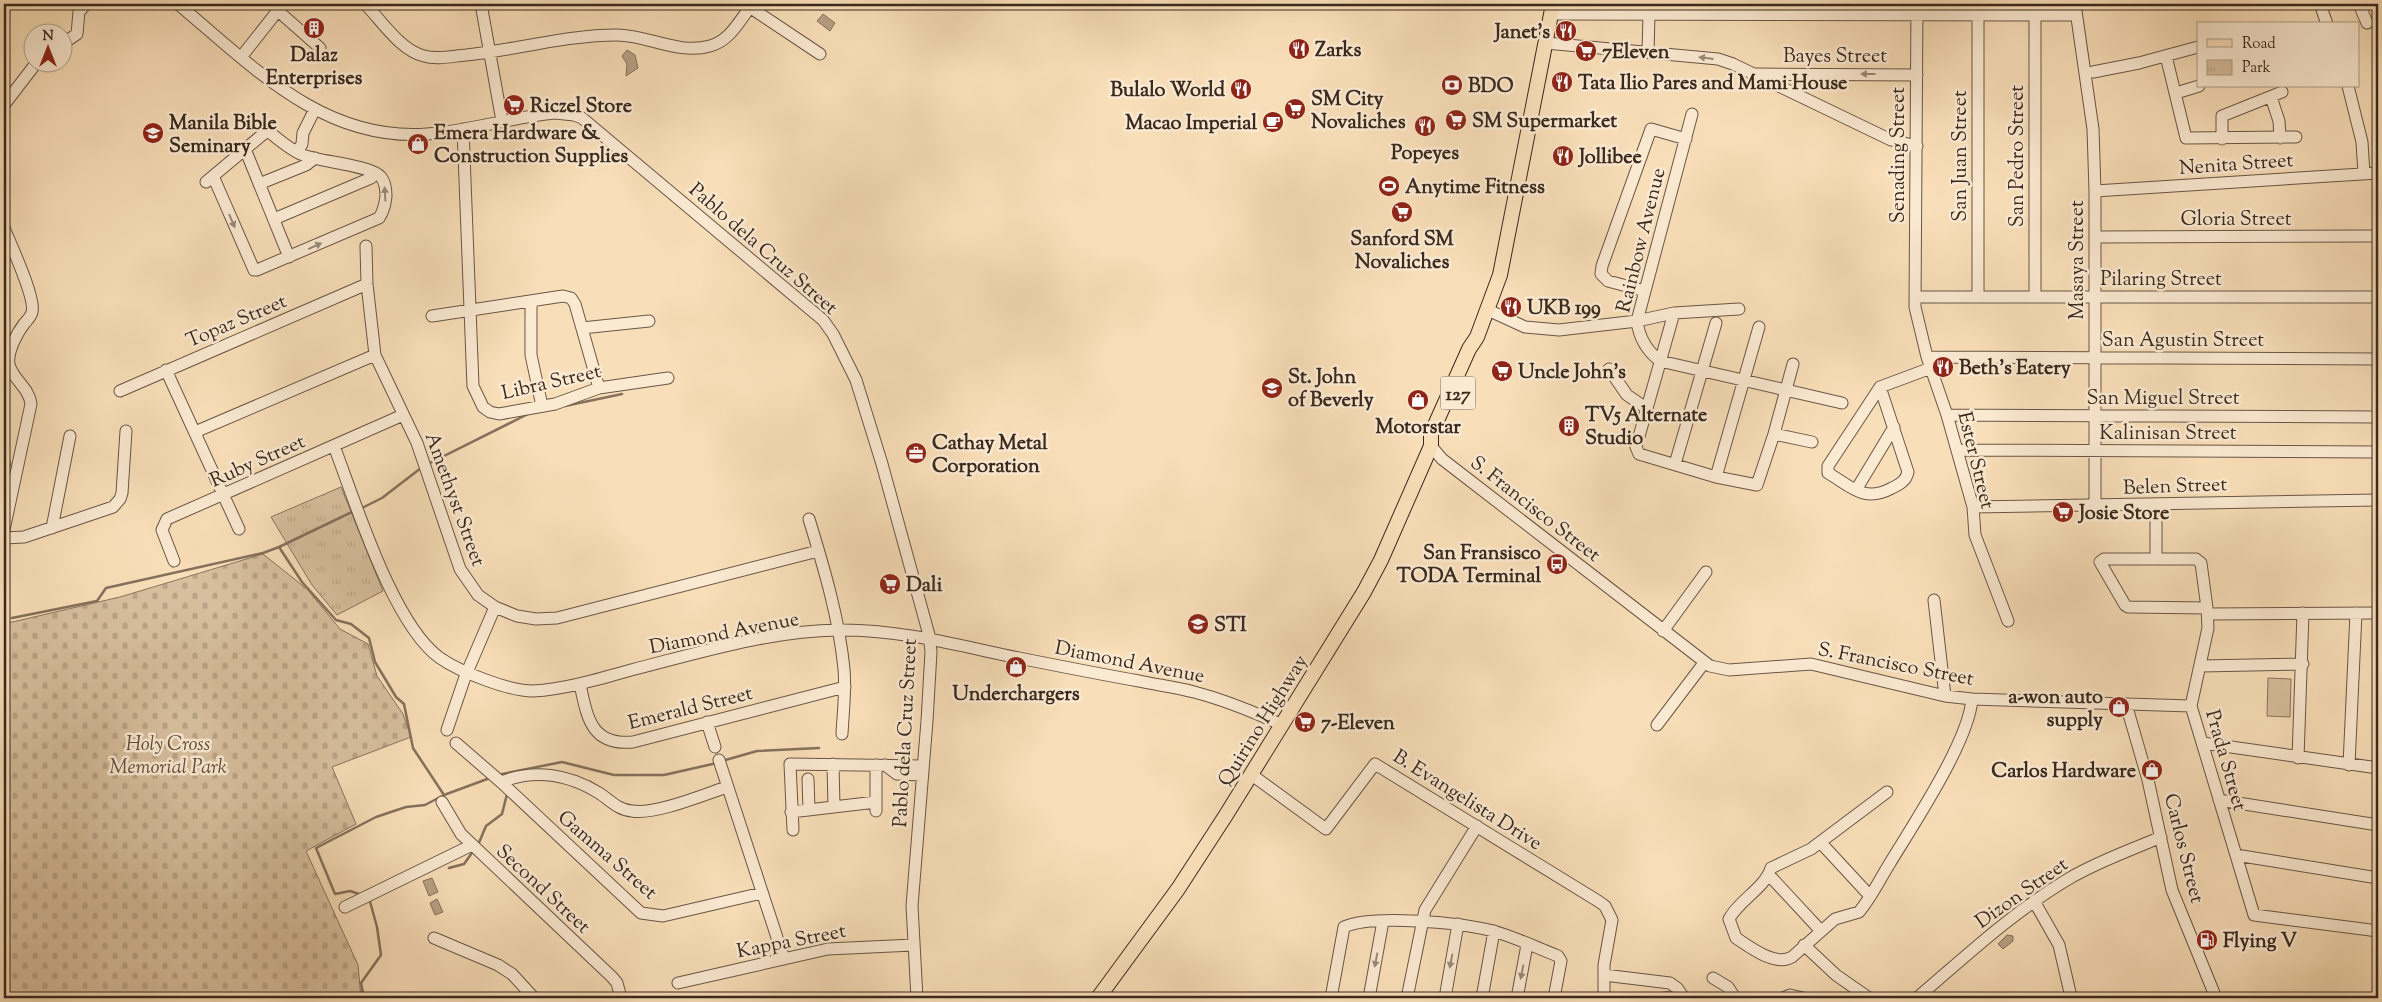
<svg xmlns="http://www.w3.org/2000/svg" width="2382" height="1002" font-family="'Sorts Mill Goudy',serif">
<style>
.cemetery{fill:url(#cemetery-stones);stroke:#88745f}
.park{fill:url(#park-tufts);stroke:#88745f}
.garden{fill:#d8c09f;stroke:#88745f}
.water{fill:#b8a185;stroke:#85715c}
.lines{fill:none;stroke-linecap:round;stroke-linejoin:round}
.stream{stroke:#85715c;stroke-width:2.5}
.minor-casing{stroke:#695646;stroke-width:13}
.major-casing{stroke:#39291f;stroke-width:16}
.minor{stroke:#fbead2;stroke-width:11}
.major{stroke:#f9dfb9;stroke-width:14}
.oneway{fill:#9a8a78}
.labels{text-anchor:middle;stroke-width:5;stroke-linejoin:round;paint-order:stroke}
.shield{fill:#fbead2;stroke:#736355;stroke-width:1}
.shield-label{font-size:19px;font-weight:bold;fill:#39291f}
.poi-label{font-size:20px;font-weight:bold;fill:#39291f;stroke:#fbead2;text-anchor:start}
.street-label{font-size:20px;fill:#39291f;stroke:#fbead2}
.park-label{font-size:20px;font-style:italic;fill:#614f3f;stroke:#fbead2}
</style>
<defs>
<pattern id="cemetery-stones" width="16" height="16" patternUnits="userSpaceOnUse" patternTransform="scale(1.25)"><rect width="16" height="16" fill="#d8c09f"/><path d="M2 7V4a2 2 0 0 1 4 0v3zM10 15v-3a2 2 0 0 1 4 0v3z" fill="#baa588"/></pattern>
<pattern id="park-tufts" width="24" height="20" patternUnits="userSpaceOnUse" patternTransform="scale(1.25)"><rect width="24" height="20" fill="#d8c09f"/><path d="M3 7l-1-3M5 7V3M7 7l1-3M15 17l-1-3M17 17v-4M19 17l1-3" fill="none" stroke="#baa588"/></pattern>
</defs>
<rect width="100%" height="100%" fill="#f9dfb9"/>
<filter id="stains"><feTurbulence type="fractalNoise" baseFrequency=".004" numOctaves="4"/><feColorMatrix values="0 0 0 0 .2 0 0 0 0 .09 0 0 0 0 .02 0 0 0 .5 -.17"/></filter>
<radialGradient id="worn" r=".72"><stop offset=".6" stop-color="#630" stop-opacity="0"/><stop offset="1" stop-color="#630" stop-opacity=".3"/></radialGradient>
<!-- cemetery -->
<path class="cemetery" d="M 4,459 L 11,462 L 4,499 Z
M 263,554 L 307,589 L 340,629 L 368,644 L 377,676 L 403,714 L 411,737 L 332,767 L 356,824 L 306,851 L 358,965 L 361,998 L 4,998 L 4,611 L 8,623 L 120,597 Z"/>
<!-- park -->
<path class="park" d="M 341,487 L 383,591 L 337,615 L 312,585 L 271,517 Z
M 1670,991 L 1671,998 L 1649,998 L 1649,994 Z"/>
<!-- garden -->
<path class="garden" d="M 2268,678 L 2291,679 L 2290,717 L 2267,716 Z"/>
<!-- water -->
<path class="water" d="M 823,14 L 835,23 L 830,31 L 817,21 Z
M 627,50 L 635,55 L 638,68 L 626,76 L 627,64 L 622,56 Z
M 432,878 L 438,892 L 429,896 L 423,881 Z
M 437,899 L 443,912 L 435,915 L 430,903 Z
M 2007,935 L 2013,936 L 2013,941 L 2003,949 L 1998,944 Z"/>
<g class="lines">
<!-- stream -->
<path class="stream" d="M 565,406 L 622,394
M 428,464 L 528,414
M 362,508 L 382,498 L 421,468
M 279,547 L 354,511
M 12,618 L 97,601 L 106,588 L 263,553 L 279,547 L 302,582 L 336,620 L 351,624 L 369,638 L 375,662 L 396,697 L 404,704 L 413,748 L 444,795 L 425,805 L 406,807 L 376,817 L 316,848 L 335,894 L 350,891 L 362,895
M 722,761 L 757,751 L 819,748
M 497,775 L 562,762 L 614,775 L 664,775 L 717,763
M 444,795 L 490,778
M 478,845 L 486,826 L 502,814 L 507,794
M 449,868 L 464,864 L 474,850
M 364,998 L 361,983 L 381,955 L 377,927 L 369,898"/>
<!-- minor casing -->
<g class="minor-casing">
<path id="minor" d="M 178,4 C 251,65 323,142 427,134 C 470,131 512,117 555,113 L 574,115 L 582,118 L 805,305 L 823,320 L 833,334 L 856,380 L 882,464 L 929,635 L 931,652 L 927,721 L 912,906 L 917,998
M 365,4 C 382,21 400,50 424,56 C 437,60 453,56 466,55 C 516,50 566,35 617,35 C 648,35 678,55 710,46 C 729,41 739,22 750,7
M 481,4 L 502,121
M 745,4 L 820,54
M 1917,4 L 1915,307 L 1927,357 L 1947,415 L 1973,507 L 1975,535 L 2008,621
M 2075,4 L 2093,129 L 2095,191 L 2095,506
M 2320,4 L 2327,24
M 2359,4 L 2367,23
M 277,10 L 320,48
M 1551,14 L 2076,15
M 1546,43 L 1718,59 L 1733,64 L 1891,140 L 1917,146
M 62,44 L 77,34 L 79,12 L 86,4
M 1648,52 L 1649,14
M 242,56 L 283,4
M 2166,56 L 2186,138 L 2296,137
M 2093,72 L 2139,63 L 2198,47
M 1756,74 L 1917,75
M 2348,86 L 2362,142 L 2364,174
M 2176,93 L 2199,86
M 2271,97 L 2279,121 L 2280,138
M 4,105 L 37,62
M 1692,114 L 1637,321 C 1639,337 1647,351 1660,361 L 1842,403
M 463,129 L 473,386 L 483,407 L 490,412 L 499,414 L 555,404 L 599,388 L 668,378
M 2222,139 L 2222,116 L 2282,92
M 245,149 L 289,257
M 297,152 L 302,144 L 303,133 L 314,111
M 213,176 L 254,270 L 257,270 L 379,218 C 384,211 385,204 386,196 C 386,190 385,182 381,177 C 371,165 320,162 303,155 C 288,149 275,136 262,126
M 206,182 L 268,130
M 259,184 L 306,165 L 315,158
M 2095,191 L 2378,173
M 274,219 L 371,178 L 375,173
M 4,228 C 10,243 36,298 32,312 C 31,317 27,320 24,324 C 17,333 7,352 9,364 C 12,379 29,387 31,404 L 4,530
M 2095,237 L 2378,236
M 366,246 L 367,284 L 375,355 L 417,443 L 460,569 L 478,595 L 495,607 L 517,616 L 536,619 L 557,618 L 818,551
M 1645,291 L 1608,281 L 1601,274 L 1602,266 L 1651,129 L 1686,139
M 1915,297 L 2378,297
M 1978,297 L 1978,15
M 2035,297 L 2035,15
M 531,301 L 531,355 L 542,406
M 1488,310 L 1525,327 L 1559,330 L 1637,321 L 1674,313 L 1739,309
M 1674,313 L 1636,447 L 1639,454 L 1716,477 L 1757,485 L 1774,434 L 1793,364
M 432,316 L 563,296 L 571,298 L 575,304 L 599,388
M 582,328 L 649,321
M 1927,357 L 2378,359
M 1609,369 L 1627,395 L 1646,408
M 166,370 L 239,529
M 1880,387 L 1908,472 C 1906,481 1900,484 1892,488 C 1864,503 1852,487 1828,473 L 1828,466 L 1880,387 L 1931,368
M 120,391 L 367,284
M 1947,415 L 2378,417
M 195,432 L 375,355
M 1774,434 L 1812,442
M 334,446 C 355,501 393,625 440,658 C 460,672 509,691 533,691 C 566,689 599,679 631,670 C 698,653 768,631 838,630 C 899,629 960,646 1019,658 C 1059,666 1099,674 1139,681 C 1157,685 1176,687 1194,692 C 1225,700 1254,712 1282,725
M 1431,446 L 1442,459 L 1710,666 L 1729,670 L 1811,664 L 1945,696 L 1972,699 L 2191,706
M 1958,450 L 2378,452
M 1675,464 L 1716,323
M 1716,477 L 1759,327
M 1856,490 L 1894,427
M 2156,504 L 2156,559
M 1973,507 L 2378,500
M 809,519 C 824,568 839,618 844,669 C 846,691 843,713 842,734
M 52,528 L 70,436
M 4,538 L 24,537 L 113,507 L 120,499 L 122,493 L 126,431
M 174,561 L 162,530 L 167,519 L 403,415
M 1934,600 L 1945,696
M 2207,608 L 2128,607 L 2125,605 L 2100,562 L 2104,559 L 2196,559 L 2201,563 L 2207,608 L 2208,628 L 2191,706 L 2254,915 L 2378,931
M 2208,614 L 2378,613
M 1663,631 L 1706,572
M 2201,666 L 2303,664
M 580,684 C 587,717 591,746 633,742 L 845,687
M 2126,704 L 2148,780 L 2172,890 L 2216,998
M 707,722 L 715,747
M 1657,725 L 1704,663
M 447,730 L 465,677 L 495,607
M 456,743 L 501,782 L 641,913 L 663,916 L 762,893
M 2203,743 L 2378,768
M 2298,758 L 2303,613
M 719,760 L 784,959
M 833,764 L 834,807
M 885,765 L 897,774 L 922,775
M 2349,765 L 2356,613
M 1252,775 L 1326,829 L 1375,764 L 1598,901 L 1605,906 L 1612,920 L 1604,965 L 1604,998
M 808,779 L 809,810
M 501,782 C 534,769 568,774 599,793 C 610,800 618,810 632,811 C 655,815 703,795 727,787
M 1887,792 L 1811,849 L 1771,868 C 1765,888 1739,900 1729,919 L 1736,938 C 1750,947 1775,967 1792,957 L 1835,919 L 1859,912 C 1871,898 1880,879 1890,863 C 1913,825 1969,741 1972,699
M 2219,800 L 2378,825
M 442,802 L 461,834 L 612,977 L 617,983 L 621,998
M 876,811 L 876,765
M 791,812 L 876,802
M 793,830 L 790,764 L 923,766
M 1821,843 L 1870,896
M 2236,855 L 2378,878
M 1769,875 L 1821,931
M 2034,901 L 2059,945 L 2071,997
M 345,907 L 472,845
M 434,938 L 498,965 L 512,974 L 534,998
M 1804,945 L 1836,975 L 1869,998
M 1604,975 L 1670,983 L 1677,988 L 1684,998
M 1713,978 L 1728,987 L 1735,998
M 678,983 L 828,949 L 913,945
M 1331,998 L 1344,927 C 1372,914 1463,923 1493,931 C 1515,937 1537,948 1558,956 L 1561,961 L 1554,998
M 1369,998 L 1383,921
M 1407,998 L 1425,910 L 1477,826
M 1445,998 L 1458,924
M 1482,998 L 1494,931
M 1517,998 L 1527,945
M 1783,998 L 1790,995 L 1803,998
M 1917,998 C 1966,956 2014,911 2070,878 C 2099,861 2131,850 2161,837"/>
</g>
<!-- major casing -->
<g class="major-casing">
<path id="major" d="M 1098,998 L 1178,889 L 1226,815 L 1364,592 L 1381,560 L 1431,446 L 1431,434 L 1469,349 L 1477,337 L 1500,275 L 1553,4"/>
</g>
<!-- minor -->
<use href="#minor" class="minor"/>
<!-- major -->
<use href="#major" class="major"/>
</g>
<!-- one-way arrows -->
<defs><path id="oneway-solid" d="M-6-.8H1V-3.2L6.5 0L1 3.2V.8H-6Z" transform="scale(1.25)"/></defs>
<g class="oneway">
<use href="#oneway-solid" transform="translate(1706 58) rotate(-173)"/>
<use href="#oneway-solid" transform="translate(1868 74) rotate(-180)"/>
<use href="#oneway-solid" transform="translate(385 194) rotate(-93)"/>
<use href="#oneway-solid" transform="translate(232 221) rotate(67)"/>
<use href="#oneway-solid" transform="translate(315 246) rotate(-24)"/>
<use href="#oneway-solid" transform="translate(1376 960) rotate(101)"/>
<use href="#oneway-solid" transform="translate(1451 961) rotate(101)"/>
<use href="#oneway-solid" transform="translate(1522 972) rotate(101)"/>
</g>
<!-- icons -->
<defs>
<g id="building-disc" transform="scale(1.125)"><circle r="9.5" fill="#8f2418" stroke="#fbead2"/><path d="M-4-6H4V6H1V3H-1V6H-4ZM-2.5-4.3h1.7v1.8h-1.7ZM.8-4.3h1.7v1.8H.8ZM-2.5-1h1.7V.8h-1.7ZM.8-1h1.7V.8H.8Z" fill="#fff"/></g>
<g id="restaurant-disc" transform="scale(1.125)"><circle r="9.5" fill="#8f2418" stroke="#fbead2"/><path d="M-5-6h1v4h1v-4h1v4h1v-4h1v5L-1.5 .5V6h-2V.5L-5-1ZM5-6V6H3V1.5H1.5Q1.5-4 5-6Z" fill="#fff"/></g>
<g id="supermarket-disc" transform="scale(1.125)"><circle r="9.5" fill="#8f2418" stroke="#fbead2"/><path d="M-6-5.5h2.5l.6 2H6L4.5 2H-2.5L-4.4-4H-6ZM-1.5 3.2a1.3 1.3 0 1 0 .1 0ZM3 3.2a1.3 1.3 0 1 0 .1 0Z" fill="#fff"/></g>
<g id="bank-disc" transform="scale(1.125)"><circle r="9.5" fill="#8f2418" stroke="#fbead2"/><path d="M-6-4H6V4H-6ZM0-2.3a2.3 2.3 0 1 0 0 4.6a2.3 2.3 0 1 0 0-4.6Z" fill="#fff"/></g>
<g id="cafe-disc" transform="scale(1.125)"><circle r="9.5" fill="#8f2418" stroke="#fbead2"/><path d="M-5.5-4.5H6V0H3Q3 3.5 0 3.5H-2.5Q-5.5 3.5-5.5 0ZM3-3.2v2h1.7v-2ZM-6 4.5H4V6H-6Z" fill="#fff"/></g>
<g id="university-disc" transform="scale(1.125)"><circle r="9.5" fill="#8f2418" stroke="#fbead2"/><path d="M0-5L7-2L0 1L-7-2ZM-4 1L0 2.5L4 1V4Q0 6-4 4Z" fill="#fff"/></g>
<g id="shop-disc" transform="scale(1.125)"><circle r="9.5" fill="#8f2418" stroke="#fbead2"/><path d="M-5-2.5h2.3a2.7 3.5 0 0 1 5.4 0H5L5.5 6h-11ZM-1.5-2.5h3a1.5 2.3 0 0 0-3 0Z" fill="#fff"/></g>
<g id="stadium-disc" transform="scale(1.125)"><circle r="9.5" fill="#8f2418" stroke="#fbead2"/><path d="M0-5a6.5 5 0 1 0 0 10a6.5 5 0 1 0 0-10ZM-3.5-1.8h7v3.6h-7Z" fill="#fff"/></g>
<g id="school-disc" transform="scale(1.125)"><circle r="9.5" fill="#8f2418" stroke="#fbead2"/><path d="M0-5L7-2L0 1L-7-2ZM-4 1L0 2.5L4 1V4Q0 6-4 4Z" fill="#fff"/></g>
<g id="office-disc" transform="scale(1.125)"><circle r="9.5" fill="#8f2418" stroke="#fbead2"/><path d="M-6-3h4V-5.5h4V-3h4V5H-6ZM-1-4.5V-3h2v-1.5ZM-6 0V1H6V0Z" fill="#fff"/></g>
<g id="bus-disc" transform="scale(1.125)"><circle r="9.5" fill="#8f2418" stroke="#fbead2"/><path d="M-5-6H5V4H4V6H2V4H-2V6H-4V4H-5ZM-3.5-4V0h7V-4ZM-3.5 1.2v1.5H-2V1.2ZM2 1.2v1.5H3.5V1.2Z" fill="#fff"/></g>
<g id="fuel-disc" transform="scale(1.125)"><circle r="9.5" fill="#8f2418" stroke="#fbead2"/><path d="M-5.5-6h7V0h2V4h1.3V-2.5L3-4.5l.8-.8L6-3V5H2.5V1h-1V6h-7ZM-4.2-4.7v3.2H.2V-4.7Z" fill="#fff"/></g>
</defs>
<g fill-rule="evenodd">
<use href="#building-disc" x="314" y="28"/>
<use href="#restaurant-disc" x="1566" y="31"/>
<use href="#restaurant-disc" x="1299" y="49"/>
<use href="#supermarket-disc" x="1586" y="51"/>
<use href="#restaurant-disc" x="1562" y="82"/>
<use href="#bank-disc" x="1452" y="85"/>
<use href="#restaurant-disc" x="1241" y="89"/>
<use href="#supermarket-disc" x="514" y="105"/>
<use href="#supermarket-disc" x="1295" y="109"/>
<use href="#supermarket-disc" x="1456" y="120"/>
<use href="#cafe-disc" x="1273" y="122"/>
<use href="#restaurant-disc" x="1425" y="126"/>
<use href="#university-disc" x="153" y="133"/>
<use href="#shop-disc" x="418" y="144"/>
<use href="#restaurant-disc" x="1563" y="156"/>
<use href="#stadium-disc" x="1389" y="186"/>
<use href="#supermarket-disc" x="1402" y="212"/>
<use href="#restaurant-disc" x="1511" y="307"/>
<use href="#restaurant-disc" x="1943" y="367"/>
<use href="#supermarket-disc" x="1502" y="371"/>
<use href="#school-disc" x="1272" y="388"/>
<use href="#shop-disc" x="1418" y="400"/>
<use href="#building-disc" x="1569" y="426"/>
<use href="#office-disc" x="916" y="453"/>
<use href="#supermarket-disc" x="2063" y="512"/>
<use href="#bus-disc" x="1557" y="564"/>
<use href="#supermarket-disc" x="890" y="584"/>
<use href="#university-disc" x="1198" y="624"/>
<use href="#shop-disc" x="1016" y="667"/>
<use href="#shop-disc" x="2119" y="707"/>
<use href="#supermarket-disc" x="1305" y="722"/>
<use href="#shop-disc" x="2152" y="770"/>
<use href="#fuel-disc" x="2207" y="940"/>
</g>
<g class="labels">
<!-- shield labels -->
<rect class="shield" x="1440.5" y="376.5" width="35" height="33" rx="4"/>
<g class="shield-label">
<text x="1458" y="400">127</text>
</g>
<!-- poi labels -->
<g class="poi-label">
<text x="1550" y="38" text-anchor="end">Janet's</text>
<text x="1315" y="56">Zarks</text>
<text x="1602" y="58">7Eleven</text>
<text x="314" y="61" text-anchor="middle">Dalaz<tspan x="314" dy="23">Enterprises</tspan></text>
<text x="1578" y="89">Tata Ilio Pares and Mami House</text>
<text x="1468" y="92">BDO</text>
<text x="1225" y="96" text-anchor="end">Bulalo World</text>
<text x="1311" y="105">SM City<tspan x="1311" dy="23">Novaliches</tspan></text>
<text x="530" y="112">Riczel Store</text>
<text x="1472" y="127">SM Supermarket</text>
<text x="169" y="129">Manila Bible<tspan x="169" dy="23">Seminary</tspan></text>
<text x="1257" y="129" text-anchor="end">Macao Imperial</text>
<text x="434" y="139">Emera Hardware &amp;<tspan x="434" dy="23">Construction Supplies</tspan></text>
<text x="1425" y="159" text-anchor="middle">Popeyes</text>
<text x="1579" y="163">Jollibee</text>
<text x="1405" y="193">Anytime Fitness</text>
<text x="1402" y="245" text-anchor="middle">Sanford SM<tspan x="1402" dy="23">Novaliches</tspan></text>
<text x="1527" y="314">UKB 199</text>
<text x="1959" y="374">Beth's Eatery</text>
<text x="1518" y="378">Uncle John's</text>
<text x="1288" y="383">St. John<tspan x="1288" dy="23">of Beverly</tspan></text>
<text x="1585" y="421">TV5 Alternate<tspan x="1585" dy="23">Studio</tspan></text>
<text x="1418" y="433" text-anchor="middle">Motorstar</text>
<text x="932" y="449">Cathay Metal<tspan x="932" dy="23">Corporation</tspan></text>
<text x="2079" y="519">Josie Store</text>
<text x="1541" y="559" text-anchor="end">San Fransisco<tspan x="1541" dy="23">TODA Terminal</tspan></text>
<text x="906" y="591">Dali</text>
<text x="1214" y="631">STI</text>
<text x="1016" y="700" text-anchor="middle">Underchargers</text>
<text x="2103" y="703" text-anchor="end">a-won auto<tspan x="2103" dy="23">supply</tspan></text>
<text x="1321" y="729">7-Eleven</text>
<text x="2136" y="777" text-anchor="end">Carlos Hardware</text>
<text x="2223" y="947">Flying V</text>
</g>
<!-- street labels -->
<g class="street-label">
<text x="1835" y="62">Bayes Street</text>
<text transform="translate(1897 155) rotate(-90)" y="7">Senading Street</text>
<text transform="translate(1959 156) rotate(-90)" y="7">San Juan Street</text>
<text transform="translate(2016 156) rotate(-90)" y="7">San Pedro Street</text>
<text transform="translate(2236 163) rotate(-4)" y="7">Nenita Street</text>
<text x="2236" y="225">Gloria Street</text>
<text transform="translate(1640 240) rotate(-76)" y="7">Rainbow Avenue</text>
<text transform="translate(764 248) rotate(41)" y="7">Pablo dela Cruz Street</text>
<text transform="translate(2076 260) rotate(-90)" y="7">Masaya Street</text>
<text x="2161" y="285">Pilaring Street</text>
<text transform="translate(236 320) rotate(-23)" y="7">Topaz Street</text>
<text x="2183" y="346">San Agustin Street</text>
<text transform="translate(551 381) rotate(-13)" y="7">Libra Street</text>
<text x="2163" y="404">San Miguel Street</text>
<text x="2168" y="439">Kalinisan Street</text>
<text transform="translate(257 460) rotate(-24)" y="7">Ruby Street</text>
<text transform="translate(1977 460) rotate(76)" y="7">Ester Street</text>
<text transform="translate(2175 485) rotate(-2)" y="7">Belen Street</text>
<text transform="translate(456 499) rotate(70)" y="7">Amethyst Street</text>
<text transform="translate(1536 508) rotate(38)" y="7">S. Francisco Street</text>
<text transform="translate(724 632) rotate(-11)" y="7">Diamond Avenue</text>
<text transform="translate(1130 661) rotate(11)" y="7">Diamond Avenue</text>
<text transform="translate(1896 663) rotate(11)" y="7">S. Francisco Street</text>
<text transform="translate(690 707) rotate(-14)" y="7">Emerald Street</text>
<text transform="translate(1262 720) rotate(-58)" y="7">Quirino Highway</text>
<text transform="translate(904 733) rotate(-87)" y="7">Pablo dela Cruz Street</text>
<text transform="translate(2227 760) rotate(74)" y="7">Prada Street</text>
<text transform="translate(1468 799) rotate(32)" y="7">B. Evangelista Drive</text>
<text transform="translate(2185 848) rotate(76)" y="7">Carlos Street</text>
<text transform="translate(608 854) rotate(41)" y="7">Gamma Street</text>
<text transform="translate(544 888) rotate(43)" y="7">Second Street</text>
<text transform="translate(2021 892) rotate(-35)" y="7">Dizon Street</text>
<text transform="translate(791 940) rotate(-11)" y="7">Kappa Street</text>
</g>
<!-- park labels -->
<g class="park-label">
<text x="168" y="750">Holy Cross<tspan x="168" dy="23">Memorial Park</tspan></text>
</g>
</g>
<!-- margin -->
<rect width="2382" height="1002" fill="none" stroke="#f9dfb9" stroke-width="20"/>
<rect x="5" y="5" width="2372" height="992" fill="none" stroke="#39291f" stroke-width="2.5"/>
<rect x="10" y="10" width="2362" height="982" fill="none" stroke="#39291f"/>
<!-- legend -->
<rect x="2197" y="22" width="162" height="65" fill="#fbead2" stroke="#ad9d8a"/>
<rect x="2207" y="39" width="25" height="8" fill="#f9dfb9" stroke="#ad9d8a"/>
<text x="2242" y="48" font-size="15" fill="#39291f">Road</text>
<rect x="2207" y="60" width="25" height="15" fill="url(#park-tufts)" stroke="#ad9d8a"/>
<text x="2242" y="72" font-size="15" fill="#39291f">Park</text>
<!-- north arrow -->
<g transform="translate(48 48)"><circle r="24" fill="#fbead2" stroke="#ad9d8a"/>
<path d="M0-4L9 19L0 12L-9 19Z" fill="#8f2418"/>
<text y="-8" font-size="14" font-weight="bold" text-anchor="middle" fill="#39291f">N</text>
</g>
<rect width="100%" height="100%" filter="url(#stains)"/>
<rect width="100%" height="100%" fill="url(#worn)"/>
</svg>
